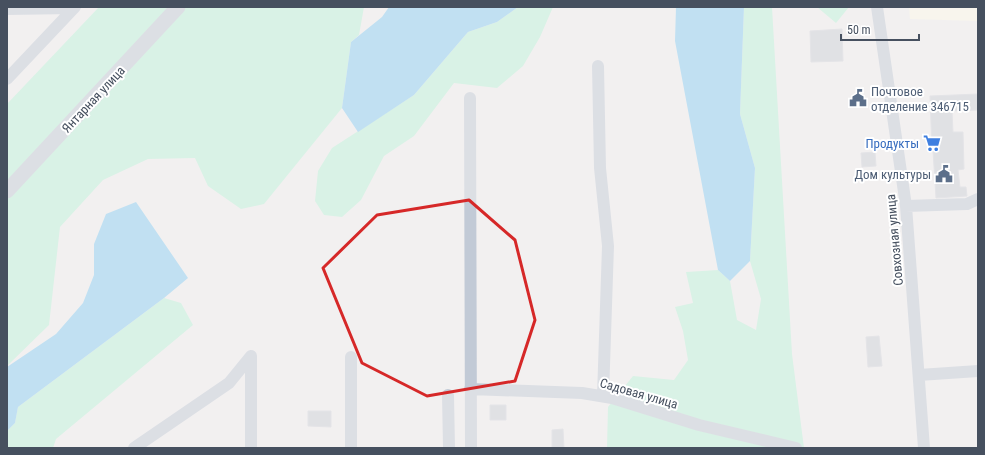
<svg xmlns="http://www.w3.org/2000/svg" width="985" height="455" font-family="'Roboto Condensed',sans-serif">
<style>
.commercial{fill:#fefae8}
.green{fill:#bbf3d9}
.water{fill:#85cdf4}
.building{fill:#cbced6;stroke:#d3d5dc}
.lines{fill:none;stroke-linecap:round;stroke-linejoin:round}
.minor{stroke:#c2cad6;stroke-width:12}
.tertiary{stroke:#c2cad6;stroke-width:15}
.marked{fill:none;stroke:#d62828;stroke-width:3;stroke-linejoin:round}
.labels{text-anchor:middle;stroke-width:4;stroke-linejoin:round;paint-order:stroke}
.service-label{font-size:13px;fill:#4e5e75;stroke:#fff;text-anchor:start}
.street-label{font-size:13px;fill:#46505f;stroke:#fff}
.shop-label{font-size:13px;fill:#366cbe;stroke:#fff;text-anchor:end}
</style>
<rect width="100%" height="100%" fill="#f2f0f0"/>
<!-- commercial -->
<path class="commercial" d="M 909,7 L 978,7 L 978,21 L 910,19 Z"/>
<!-- green -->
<path class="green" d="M 99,7 L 364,7 L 359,35 L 351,42 L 342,108 L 264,204 L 241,209 L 208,186 L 195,158 L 148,159 L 103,180 L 60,227 L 49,325 L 7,366 L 7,104 Z
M 518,7 L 553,7 L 540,37 L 523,66 L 497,88 L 454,83 L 414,136 L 384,156 L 361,200 L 342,217 L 324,215 L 315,201 L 318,171 L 332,148 L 414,95 L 468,32 L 497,22 Z
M 744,7 L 772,7 L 792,354 L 804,448 L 607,448 L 608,407 L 633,376 L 674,380 L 688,360 L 683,331 L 675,307 L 693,303 L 686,272 L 718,270 L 730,281 L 737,320 L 756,330 L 761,299 L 750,261 L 755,168 L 740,114 Z
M 817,7 L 849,7 L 836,23 Z
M 164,298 L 181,303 L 193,325 L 56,439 L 53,448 L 7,448 L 7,431 L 15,423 L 18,407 Z"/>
<!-- water -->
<path class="water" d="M 389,7 L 518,7 L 497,22 L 468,32 L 414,95 L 358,132 L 342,108 L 351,42 L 382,17 Z
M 676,7 L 744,7 L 740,114 L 755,168 L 750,261 L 730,281 L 718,270 L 675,41 Z
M 136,202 L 188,278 L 164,298 L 18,407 L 15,423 L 7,431 L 7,367 L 56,334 L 83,303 L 94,275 L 94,244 L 106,214 Z"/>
<!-- building -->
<path class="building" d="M 842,29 L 843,61 L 811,62 L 810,31 Z
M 978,94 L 978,110 L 952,111 L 953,132 L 963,132 L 964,169 L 958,170 L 960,187 L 966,187 L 967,196 L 936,198 L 933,151 L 932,151 L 930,96 Z
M 875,152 L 876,166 L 862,167 L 861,153 Z
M 879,336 L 882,366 L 868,367 L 866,337 Z
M 490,405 L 506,405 L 506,420 L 490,420 Z
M 308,411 L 331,411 L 331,427 L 308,426 Z
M 563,429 L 564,448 L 552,448 L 552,430 Z"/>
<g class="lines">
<!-- minor -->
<path class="minor" d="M 877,7 L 906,206 L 924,448
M 7,9 L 74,8
M 598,66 L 600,168 L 608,246 L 603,396
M 7,79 L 75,7
M 470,98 L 471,448
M 906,206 L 967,204 L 978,199
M 351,357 L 351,448
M 919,375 L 978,371
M 470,389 L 582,393 L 612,398 L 699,425 L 796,448
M 448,395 L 449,448
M 134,448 L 229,383 L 251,356
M 251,448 L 251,356"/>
<!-- tertiary -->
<path class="tertiary" d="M 7,191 L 178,7"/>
</g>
<!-- marked area -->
<path d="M0 0H985V455H0ZM 469,200 L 515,240 L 535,320 L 515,381 L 427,396 L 362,363 L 323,268 L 377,215 Z" fill="#f2f0f0" fill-opacity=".55" fill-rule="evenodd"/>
<path class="marked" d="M 469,200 L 515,240 L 535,320 L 515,381 L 427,396 L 362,363 L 323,268 L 377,215 Z"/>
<!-- icons -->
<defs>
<g id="civic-bare" transform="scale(1.38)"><path d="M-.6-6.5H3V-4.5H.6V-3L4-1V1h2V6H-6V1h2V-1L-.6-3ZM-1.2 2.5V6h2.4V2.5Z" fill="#5c6f8a" stroke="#fff" stroke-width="2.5" paint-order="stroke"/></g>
<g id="supermarket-bare" transform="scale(1.38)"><path d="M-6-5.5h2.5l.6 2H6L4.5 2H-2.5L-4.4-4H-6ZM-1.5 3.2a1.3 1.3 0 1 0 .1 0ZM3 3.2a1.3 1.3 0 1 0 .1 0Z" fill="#3f7fe0" stroke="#fff" stroke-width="2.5" paint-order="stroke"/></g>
</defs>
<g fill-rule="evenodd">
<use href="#civic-bare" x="858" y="98"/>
<use href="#supermarket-bare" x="932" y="143"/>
<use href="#civic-bare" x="944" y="174"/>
</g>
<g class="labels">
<!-- service labels -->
<g class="service-label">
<text x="871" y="96">Почтовое<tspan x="871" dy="15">отделение 346715</tspan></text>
<text x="931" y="179" text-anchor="end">Дом культуры</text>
</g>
<!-- street labels -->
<g class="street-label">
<text transform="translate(93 99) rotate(-47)" y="5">Янтарная улица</text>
<text transform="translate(894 240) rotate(-95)" y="5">Совхозная улица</text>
<text transform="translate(639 393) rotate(16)" y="5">Садовая улица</text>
</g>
<!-- shop labels -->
<g class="shop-label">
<text x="919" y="148">Продукты</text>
</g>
</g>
<!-- border -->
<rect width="985" height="455" fill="none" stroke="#46505f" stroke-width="16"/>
<!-- scale -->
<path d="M841 34v6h78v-6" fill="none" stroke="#46505f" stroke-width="2"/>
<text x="847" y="34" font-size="12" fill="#46505f" stroke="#ffffff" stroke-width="3" paint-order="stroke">50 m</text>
</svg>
